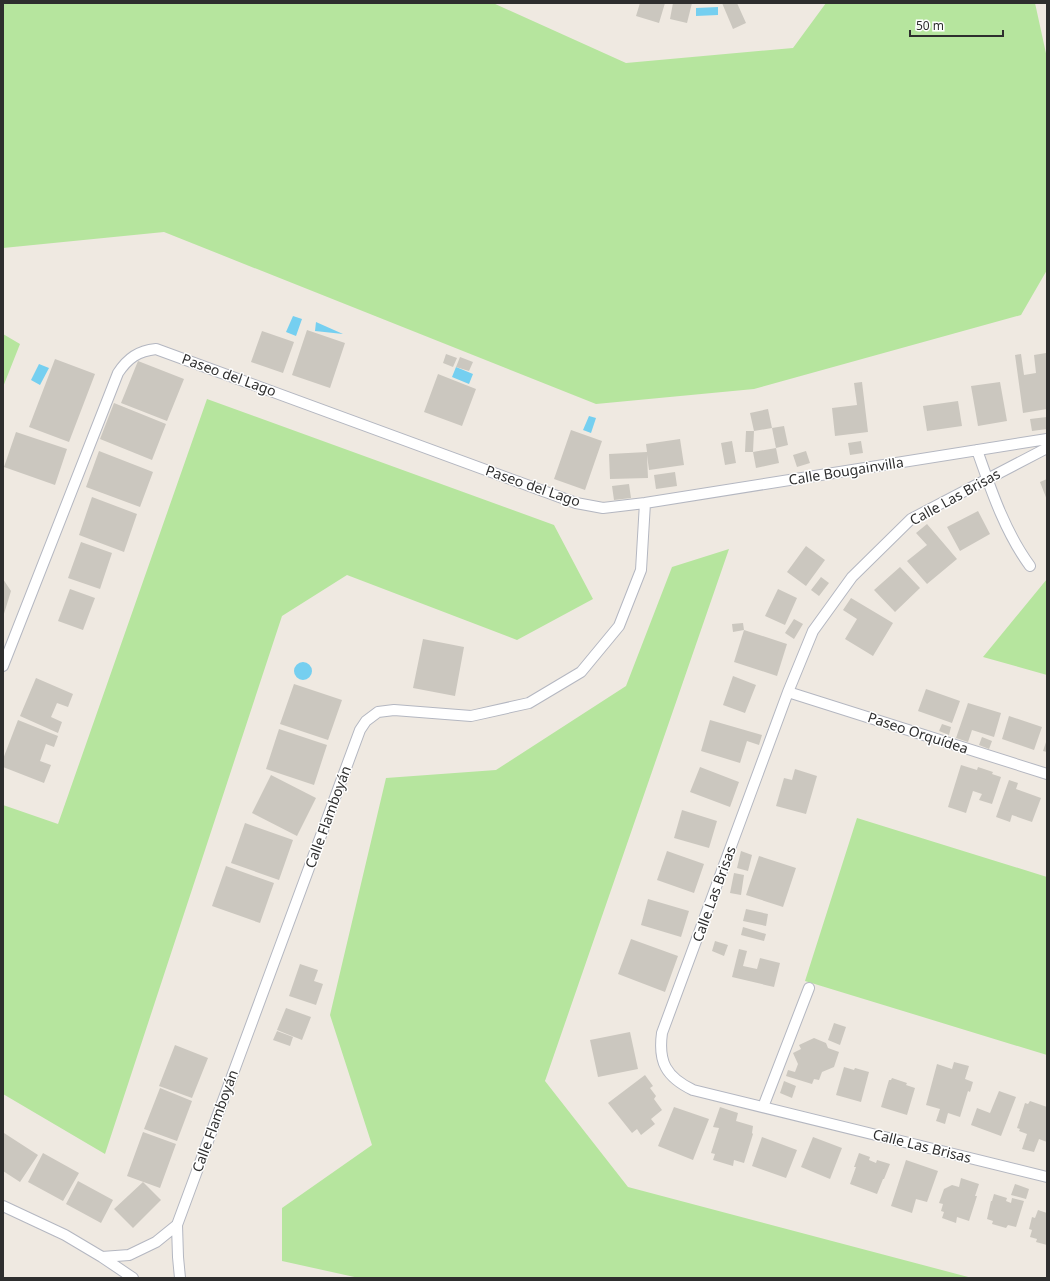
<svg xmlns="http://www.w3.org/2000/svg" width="1050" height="1281" font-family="'Noto Sans',sans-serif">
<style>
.green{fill:#b6e59e}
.water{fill:#75cff0}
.building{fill:#cbc7bf}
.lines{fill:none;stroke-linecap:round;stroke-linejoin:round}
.street-casing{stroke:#b4b7c1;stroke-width:12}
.street{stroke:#fff;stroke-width:10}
.labels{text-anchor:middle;stroke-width:3;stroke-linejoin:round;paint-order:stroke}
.street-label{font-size:14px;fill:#2e2e2e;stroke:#fff}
</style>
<rect width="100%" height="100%" fill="#efe9e1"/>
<!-- green -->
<path class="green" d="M 3,3 L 493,3 L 626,63 L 793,48 L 826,3 L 1035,3 L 1047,58 L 1047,270 L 1021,315 L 754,389 L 596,404 L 164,232 L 3,248 Z
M 3,334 L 20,344 L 3,387 Z
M 207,399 L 554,525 L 593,599 L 517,640 L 347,575 L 282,616 L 105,1154 L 3,1094 L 3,805 L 58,824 Z
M 729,549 L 545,1081 L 628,1187 L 972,1278 L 359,1278 L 282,1261 L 282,1208 L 372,1145 L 330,1015 L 386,778 L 496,770 L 626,686 L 672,567 Z
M 1047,579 L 1047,675 L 983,657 Z
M 857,818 L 1047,877 L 1047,1055 L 805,981 Z"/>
<!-- water -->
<path class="water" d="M 718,7 L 718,15 L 696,16 L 696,8 Z
M 293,316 L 302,319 L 296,336 L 286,332 Z
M 316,322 L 343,334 L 315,331 Z
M 39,364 L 49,368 L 40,385 L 31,380 Z
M 456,367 L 473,374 L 469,384 L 452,377 Z
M 589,416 L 596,418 L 591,433 L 583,430 Z
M294 671a9 9 0 1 1 18 0a9 9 0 1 1-18 0Z"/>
<!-- building -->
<path class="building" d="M 640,3 L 665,3 L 659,23 L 636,16 Z
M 673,3 L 692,3 L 687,23 L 670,19 Z
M 722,3 L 737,3 L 746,23 L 733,29 Z
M 307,330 L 345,343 L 330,388 L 292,375 Z
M 262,331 L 294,342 L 283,373 L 251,362 Z
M 1046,353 L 1047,362 L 1047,409 L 1023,413 L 1015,355 L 1021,354 L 1024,375 L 1036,373 L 1034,355 Z
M 446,354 L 457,358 L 453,367 L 443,363 Z
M 460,357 L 473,362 L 469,371 L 456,367 Z
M 55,359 L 95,374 L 69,442 L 29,427 Z
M 138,361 L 184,379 L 167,421 L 121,403 Z
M 438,374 L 476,389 L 462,426 L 424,412 Z
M 862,382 L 868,432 L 835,436 L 832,408 L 857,405 L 854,383 Z
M 1000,382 L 1007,421 L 978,426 L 971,386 Z
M 958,401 L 962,426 L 927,431 L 923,406 Z
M 114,403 L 166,424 L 152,460 L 100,439 Z
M 768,409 L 772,428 L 784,426 L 788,445 L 776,448 L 779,463 L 756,468 L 753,452 L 745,452 L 746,431 L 754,431 L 753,452 L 776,448 L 772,428 L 754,431 L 750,413 Z
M 1047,417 L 1047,429 L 1032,431 L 1030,419 Z
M 571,430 L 602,441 L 585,490 L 554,479 Z
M 16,432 L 67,449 L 55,485 L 4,467 Z
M 680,439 L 684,465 L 649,470 L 647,455 L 648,478 L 610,479 L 609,454 L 647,452 L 646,444 Z
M 732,441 L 736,463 L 725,465 L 721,443 Z
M 861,441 L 863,453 L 850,455 L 848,443 Z
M 99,451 L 153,472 L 140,507 L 86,487 Z
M 806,451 L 810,463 L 797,467 L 793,455 Z
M 675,472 L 677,486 L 656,489 L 654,475 Z
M 1047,479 L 1047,500 L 1040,482 Z
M 629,484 L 631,498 L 614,500 L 612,486 Z
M 92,497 L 137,514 L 124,552 L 79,535 Z
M 978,511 L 990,534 L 960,551 L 947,527 Z
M 927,524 L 957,559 L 927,584 L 907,561 L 927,545 L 916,533 Z
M 81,542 L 112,553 L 100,589 L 68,578 Z
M 806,546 L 825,560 L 806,586 L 787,572 Z
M 900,567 L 920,588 L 895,612 L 874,590 Z
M 821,577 L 829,583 L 819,596 L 811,590 Z
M 3,579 L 11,591 L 3,617 Z
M 70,589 L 95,598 L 83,630 L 58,621 Z
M 778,589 L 797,598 L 785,625 L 765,616 Z
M 851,598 L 893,623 L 873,656 L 845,639 L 857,619 L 843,610 Z
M 794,619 L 803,624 L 794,639 L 785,633 Z
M 743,623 L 744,630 L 787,644 L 777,676 L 734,662 L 744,630 L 733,632 L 732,624 Z
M 423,639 L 464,647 L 455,696 L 413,688 Z
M 733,676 L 756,685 L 745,713 L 723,705 Z
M 36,678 L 73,694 L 68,707 L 57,703 L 51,717 L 62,722 L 58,733 L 20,716 Z
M 294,684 L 342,700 L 328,740 L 280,724 Z
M 926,689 L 960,701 L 952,723 L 918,711 Z
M 968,703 L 1001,713 L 994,737 L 972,730 L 968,742 L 956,738 Z
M 1009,716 L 1042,727 L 1034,750 L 1002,739 Z
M 18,720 L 58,736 L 54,747 L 46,744 L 40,761 L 51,765 L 44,783 L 3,767 L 3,759 Z
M 710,720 L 762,735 L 759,745 L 747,741 L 740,763 L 701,751 Z
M 942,724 L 951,727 L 949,735 L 939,731 Z
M 279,729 L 327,745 L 314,785 L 266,769 Z
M 982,737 L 992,741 L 989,749 L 979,745 Z
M 1047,739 L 1047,752 L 1043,751 Z
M 961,765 L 977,770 L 978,767 L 993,772 L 992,774 L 1001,777 L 992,804 L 979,800 L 982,794 L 973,791 L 966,813 L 948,807 Z
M 700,767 L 739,782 L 730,807 L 690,792 Z
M 795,769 L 817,776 L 806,814 L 776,806 L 784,778 L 792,780 Z
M 271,775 L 316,798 L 297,836 L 252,813 Z
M 1009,780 L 1018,783 L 1016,789 L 1041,798 L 1032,822 L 1012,815 L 1010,822 L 996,817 Z
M 682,810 L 717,821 L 709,848 L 674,838 Z
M 245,823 L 293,840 L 279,880 L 231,863 Z
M 667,851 L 704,864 L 694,893 L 657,880 Z
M 741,851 L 752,855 L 748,871 L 737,868 Z
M 759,856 L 796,868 L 783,907 L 746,895 Z
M 226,866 L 274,883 L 260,923 L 212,906 Z
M 734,873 L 744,875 L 741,895 L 730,893 Z
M 648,899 L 689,911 L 681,937 L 641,925 Z
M 746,909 L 768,914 L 766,926 L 743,921 Z
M 743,927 L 766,934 L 764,941 L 741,935 Z
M 631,939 L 678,956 L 665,992 L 618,974 Z
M 715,941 L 728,945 L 724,956 L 712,951 Z
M 739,949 L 747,951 L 743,966 L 757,969 L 760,958 L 780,963 L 774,987 L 732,977 Z
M 300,964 L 318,970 L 314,981 L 323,984 L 316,1005 L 289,996 Z
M 286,1008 L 311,1017 L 302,1040 L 277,1030 Z
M 834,1023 L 846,1027 L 840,1045 L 828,1040 Z
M 277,1031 L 293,1037 L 290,1046 L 273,1040 Z
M 630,1032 L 638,1069 L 598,1077 L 590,1040 Z
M 814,1038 L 826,1043 L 828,1048 L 839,1052 L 834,1067 L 822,1072 L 819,1080 L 814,1079 L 812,1084 L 786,1076 L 788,1070 L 795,1072 L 798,1064 L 793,1053 L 801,1049 L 799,1045 Z
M 175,1045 L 208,1058 L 192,1098 L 159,1086 Z
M 954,1062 L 969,1066 L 965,1079 L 973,1082 L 970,1092 L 968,1091 L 960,1117 L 948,1113 L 945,1124 L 936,1121 L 940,1109 L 926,1105 L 937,1064 L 952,1069 Z
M 844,1067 L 854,1070 L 855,1068 L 869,1072 L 861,1102 L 836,1095 Z
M 645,1075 L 653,1086 L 650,1088 L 656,1096 L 654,1099 L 662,1110 L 651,1119 L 655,1124 L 641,1135 L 637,1129 L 632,1133 L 608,1103 Z
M 892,1078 L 907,1083 L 906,1085 L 915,1088 L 907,1115 L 881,1107 L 889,1080 L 891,1080 Z
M 784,1081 L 796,1086 L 792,1098 L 780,1093 Z
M 160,1088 L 192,1101 L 177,1141 L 144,1129 Z
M 999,1091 L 1016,1097 L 1001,1136 L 971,1125 L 977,1108 L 990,1113 Z
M 1030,1101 L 1047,1107 L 1047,1142 L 1039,1139 L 1034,1152 L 1022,1149 L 1027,1134 L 1019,1131 L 1020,1129 L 1017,1128 L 1025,1103 L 1028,1104 Z
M 674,1107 L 709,1119 L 693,1160 L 658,1146 Z
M 720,1107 L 738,1113 L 736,1121 L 753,1126 L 752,1133 L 753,1134 L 744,1163 L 734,1160 L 733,1166 L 713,1160 L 715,1154 L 711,1153 L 719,1128 L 713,1127 Z
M 143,1132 L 176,1144 L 160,1188 L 127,1176 Z
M 4,1133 L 38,1155 L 20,1182 L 3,1171 L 3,1134 Z
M 762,1137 L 797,1150 L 786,1178 L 752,1166 Z
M 813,1137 L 842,1148 L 830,1179 L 801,1167 Z
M 43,1153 L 79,1173 L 63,1201 L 28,1182 Z
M 859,1153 L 870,1157 L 869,1160 L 876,1163 L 877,1160 L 890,1164 L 884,1179 L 883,1179 L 877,1194 L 850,1184 L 856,1167 L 854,1167 Z
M 906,1160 L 938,1171 L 927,1202 L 916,1199 L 912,1213 L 891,1206 Z
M 961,1178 L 979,1184 L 975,1196 L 977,1196 L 969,1221 L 957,1217 L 956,1223 L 942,1218 L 944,1212 L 941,1211 L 943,1204 L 939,1203 L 944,1189 L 952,1185 L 959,1187 Z
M 78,1181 L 113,1200 L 101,1223 L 66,1204 Z
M 143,1182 L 161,1200 L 133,1228 L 114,1209 Z
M 1015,1184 L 1029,1189 L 1026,1199 L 1011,1195 Z
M 994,1194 L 1007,1198 L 1006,1201 L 1011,1203 L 1012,1198 L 1024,1201 L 1016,1227 L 1008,1225 L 1006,1228 L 992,1224 L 993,1221 L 987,1219 L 991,1201 L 992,1201 Z
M 1038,1210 L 1047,1213 L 1047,1245 L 1036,1242 L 1037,1239 L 1030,1237 L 1032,1230 L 1029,1229 L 1032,1217 L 1035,1218 Z"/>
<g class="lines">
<!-- street casing -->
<g class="street-casing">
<path id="street" d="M 1047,448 L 911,519 L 852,577 L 813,631 L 788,692 L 662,1033 C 658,1062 666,1077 693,1090 L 1047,1177
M 977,450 C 991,490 1005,532 1030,566
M 3,666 L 118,373 C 128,358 138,351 156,349 L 576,503 L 603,508 L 645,503 L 1047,439
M 788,692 L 1047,774
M 763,1107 L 809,988
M 3,1206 L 65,1235 L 102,1257 L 133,1278
M 177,1225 L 178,1257 L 180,1278
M 102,1257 L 129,1255 L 156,1242 L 177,1225 L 360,730 L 366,721 L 378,712 L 394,710 L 471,716 L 529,703 L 581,672 L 619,626 L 641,570 L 645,503"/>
</g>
<!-- street -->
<use href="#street" class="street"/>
</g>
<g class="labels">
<!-- street labels -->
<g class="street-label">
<text transform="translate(229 375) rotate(20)" y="5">Paseo del Lago</text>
<text transform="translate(846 471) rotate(-9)" y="5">Calle Bougainvilla</text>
<text transform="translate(533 486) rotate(19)" y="5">Paseo del Lago</text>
<text transform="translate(955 497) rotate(-29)" y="5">Calle Las Brisas</text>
<text transform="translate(918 733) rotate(18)" y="5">Paseo Orquídea</text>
<text transform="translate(328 817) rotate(-70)" y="5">Calle Flamboyán</text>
<text transform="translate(714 894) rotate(-70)" y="5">Calle Las Brisas</text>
<text transform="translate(215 1121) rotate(-70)" y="5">Calle Flamboyán</text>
<text transform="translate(922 1146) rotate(14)" y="5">Calle Las Brisas</text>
</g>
</g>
<!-- border -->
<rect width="1050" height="1281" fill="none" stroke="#2e2e2e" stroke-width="8"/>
<!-- scale -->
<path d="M910 30v6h93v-6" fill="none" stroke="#2e2e2e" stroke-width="2"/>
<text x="916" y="30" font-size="12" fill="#2e2e2e" stroke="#ffffff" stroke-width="3" paint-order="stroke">50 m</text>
</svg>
